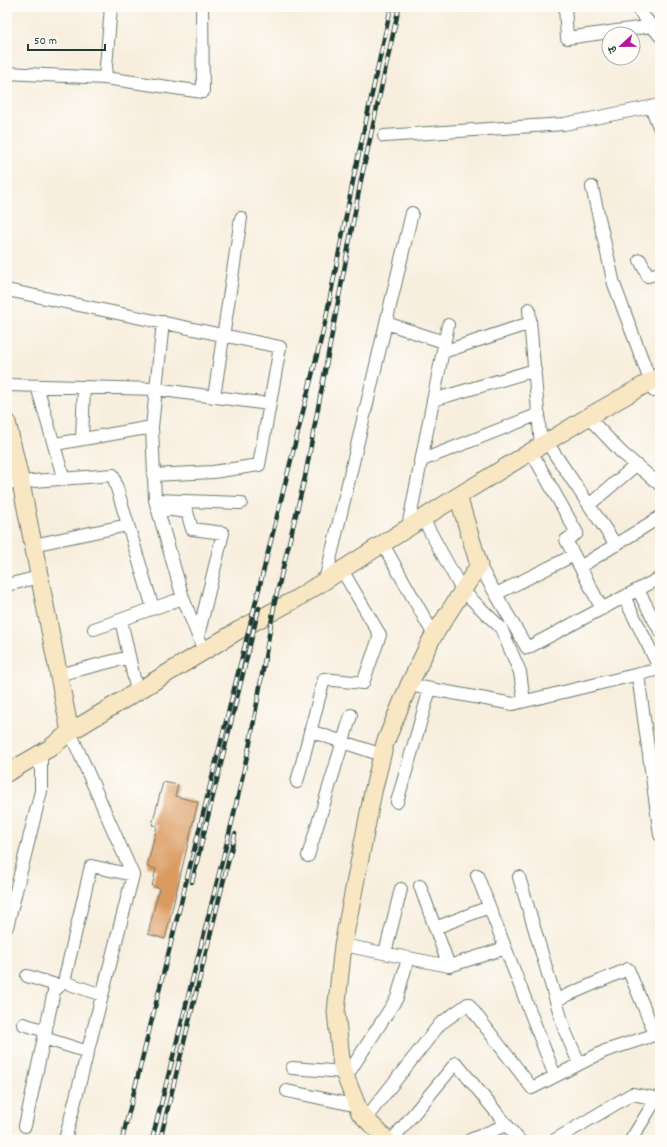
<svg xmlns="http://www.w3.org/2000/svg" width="667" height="1147" font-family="Dekko,'Playpen Sans Deva',sans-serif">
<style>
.building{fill:#db9a5e}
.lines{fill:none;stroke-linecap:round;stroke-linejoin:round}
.street-casing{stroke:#6b7b70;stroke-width:14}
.secondary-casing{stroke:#6b7b70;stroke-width:19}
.street{stroke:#fff;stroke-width:12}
.secondary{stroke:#f9e7c3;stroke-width:17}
.rail-casing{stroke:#1f3d34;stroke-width:4.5}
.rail{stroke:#fdfcf7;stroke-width:3;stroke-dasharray:9;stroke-linecap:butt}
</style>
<rect width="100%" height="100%" fill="#fdfcf7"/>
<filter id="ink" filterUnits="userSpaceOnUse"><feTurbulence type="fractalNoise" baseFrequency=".025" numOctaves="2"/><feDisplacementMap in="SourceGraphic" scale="8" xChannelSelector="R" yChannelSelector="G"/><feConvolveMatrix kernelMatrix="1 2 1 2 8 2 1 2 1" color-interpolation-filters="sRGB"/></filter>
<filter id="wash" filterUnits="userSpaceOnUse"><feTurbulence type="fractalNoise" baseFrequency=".012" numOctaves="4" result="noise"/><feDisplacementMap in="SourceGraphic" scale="16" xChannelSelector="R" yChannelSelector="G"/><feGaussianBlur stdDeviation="0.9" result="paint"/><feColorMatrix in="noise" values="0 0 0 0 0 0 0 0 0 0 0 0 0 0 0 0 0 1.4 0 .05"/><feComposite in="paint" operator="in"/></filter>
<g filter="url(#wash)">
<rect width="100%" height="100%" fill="#f8eede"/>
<g id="blocks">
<!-- building -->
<path class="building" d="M 163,782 L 178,785 L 175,796 L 198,802 L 165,939 L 148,934 L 159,888 L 152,886 L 156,869 L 147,867 L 157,826 L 152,825 Z"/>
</g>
</g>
<g filter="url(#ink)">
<use href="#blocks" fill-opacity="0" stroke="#6b7b70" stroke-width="1"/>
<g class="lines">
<!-- street casing -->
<g class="street-casing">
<path id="street" d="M 565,7 L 567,38 L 652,26
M 636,7 L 660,36
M 7,73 L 105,78 L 203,92 L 202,7
M 105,78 L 111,7
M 651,107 L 660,129
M 384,136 L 564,124 L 660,105
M 592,187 L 614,284 L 654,391
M 640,260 L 648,276 L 660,273
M 7,290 L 280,347 L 259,465 L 213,472 L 153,475
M 529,309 L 541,446
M 163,322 L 152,427 L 155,500 L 183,598 L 204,651
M 386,323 L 444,342
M 443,352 L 530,323
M 7,385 L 155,389 L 269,404
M 37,386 L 64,480
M 214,397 L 241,218
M 433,400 L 535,370
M 588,417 L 621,452 L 660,485
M 82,439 L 84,387
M 55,444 L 152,427
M 552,450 L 616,545
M 536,460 L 577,533 L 566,540 L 602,609
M 420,461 L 539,414
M 7,483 L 113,475 L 153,608
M 155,500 L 241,503
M 589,505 L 636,465
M 157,508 L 187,512 L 192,529 L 223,533 L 198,636
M 427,526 L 462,590 L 501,628 L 520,672 L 524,701
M 408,527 L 448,325
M 33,545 L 128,525
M 385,548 L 434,635
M 479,565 L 527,648 L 660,578
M 580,567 L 660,517
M 325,581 L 412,213
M 7,585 L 39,577
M 638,590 L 660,631
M 496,594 L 574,555
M 624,597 L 660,669
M 121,620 L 137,692
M 94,629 L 183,598
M 58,675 L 129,657
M 638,675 L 660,835
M 409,685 L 513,704 L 660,669
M 310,731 L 382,755
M 297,782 L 324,679 L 363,683 L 380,635 L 342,570
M 397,802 L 430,689
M 308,856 L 351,715
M 477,875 L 555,1076
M 519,877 L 565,1031 L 579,1063
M 420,886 L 449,966
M 7,927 L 41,791 L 41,753
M 435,928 L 489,907
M 343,945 L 449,966 L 505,948
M 385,953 L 401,889
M 27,976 L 59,986
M 64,982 L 102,995
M 556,1000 L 628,969 L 655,1034
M 23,1024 L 46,1031
M 44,1038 L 88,1052
M 292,1068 L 344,1072
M 346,1077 L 397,998 L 408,958
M 287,1091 L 358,1106
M 366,1118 L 440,1024 L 468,1004 L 532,1088 L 605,1051 L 660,1033
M 25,1126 L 54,991 L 64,982 L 91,866 L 133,875
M 65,1140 L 133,875 L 70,732
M 392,1140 L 456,1063 L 519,1140
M 470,1140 L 506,1125
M 555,1140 L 632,1094 L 660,1099
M 631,1140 L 656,1099"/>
</g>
<!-- secondary casing -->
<g class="secondary-casing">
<path id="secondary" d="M 7,422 L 21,483 L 70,732
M 7,773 L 50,748 L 70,732 L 239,630 L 296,599 L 458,496 L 588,417 L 660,376
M 387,1140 L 360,1113 L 342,1068 L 336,1012 L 343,945 L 373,792 L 385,743 L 409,685 L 431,640 L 479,565 L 458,496"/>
</g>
<!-- street -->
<use href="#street" class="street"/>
<!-- secondary -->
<use href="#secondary" class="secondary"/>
<!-- rail casing -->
<g class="rail-casing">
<path id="rail" d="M 192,882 L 259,608
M 122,1140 L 325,323 L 354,176 L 391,7
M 152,1140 L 233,818 L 250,743 L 275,601 L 305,477 L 361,180 L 399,7
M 160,1140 L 235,834"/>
</g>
<!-- rail -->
<use href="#rail" class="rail"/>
</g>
</g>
<!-- margin -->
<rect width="667" height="1147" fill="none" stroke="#fdfcf7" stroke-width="24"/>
<!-- north arrow -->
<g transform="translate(621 46) rotate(248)"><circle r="19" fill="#fdfcf7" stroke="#a4b0a9"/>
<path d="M0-3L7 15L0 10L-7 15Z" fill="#b5179e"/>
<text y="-6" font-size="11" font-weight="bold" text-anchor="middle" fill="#1f3d34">उ</text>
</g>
<!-- scale -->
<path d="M28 44v6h77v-6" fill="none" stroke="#1f3d34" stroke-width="2"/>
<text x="34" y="44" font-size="12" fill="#1f3d34" stroke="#fdfcf7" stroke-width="3" paint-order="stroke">50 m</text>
</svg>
